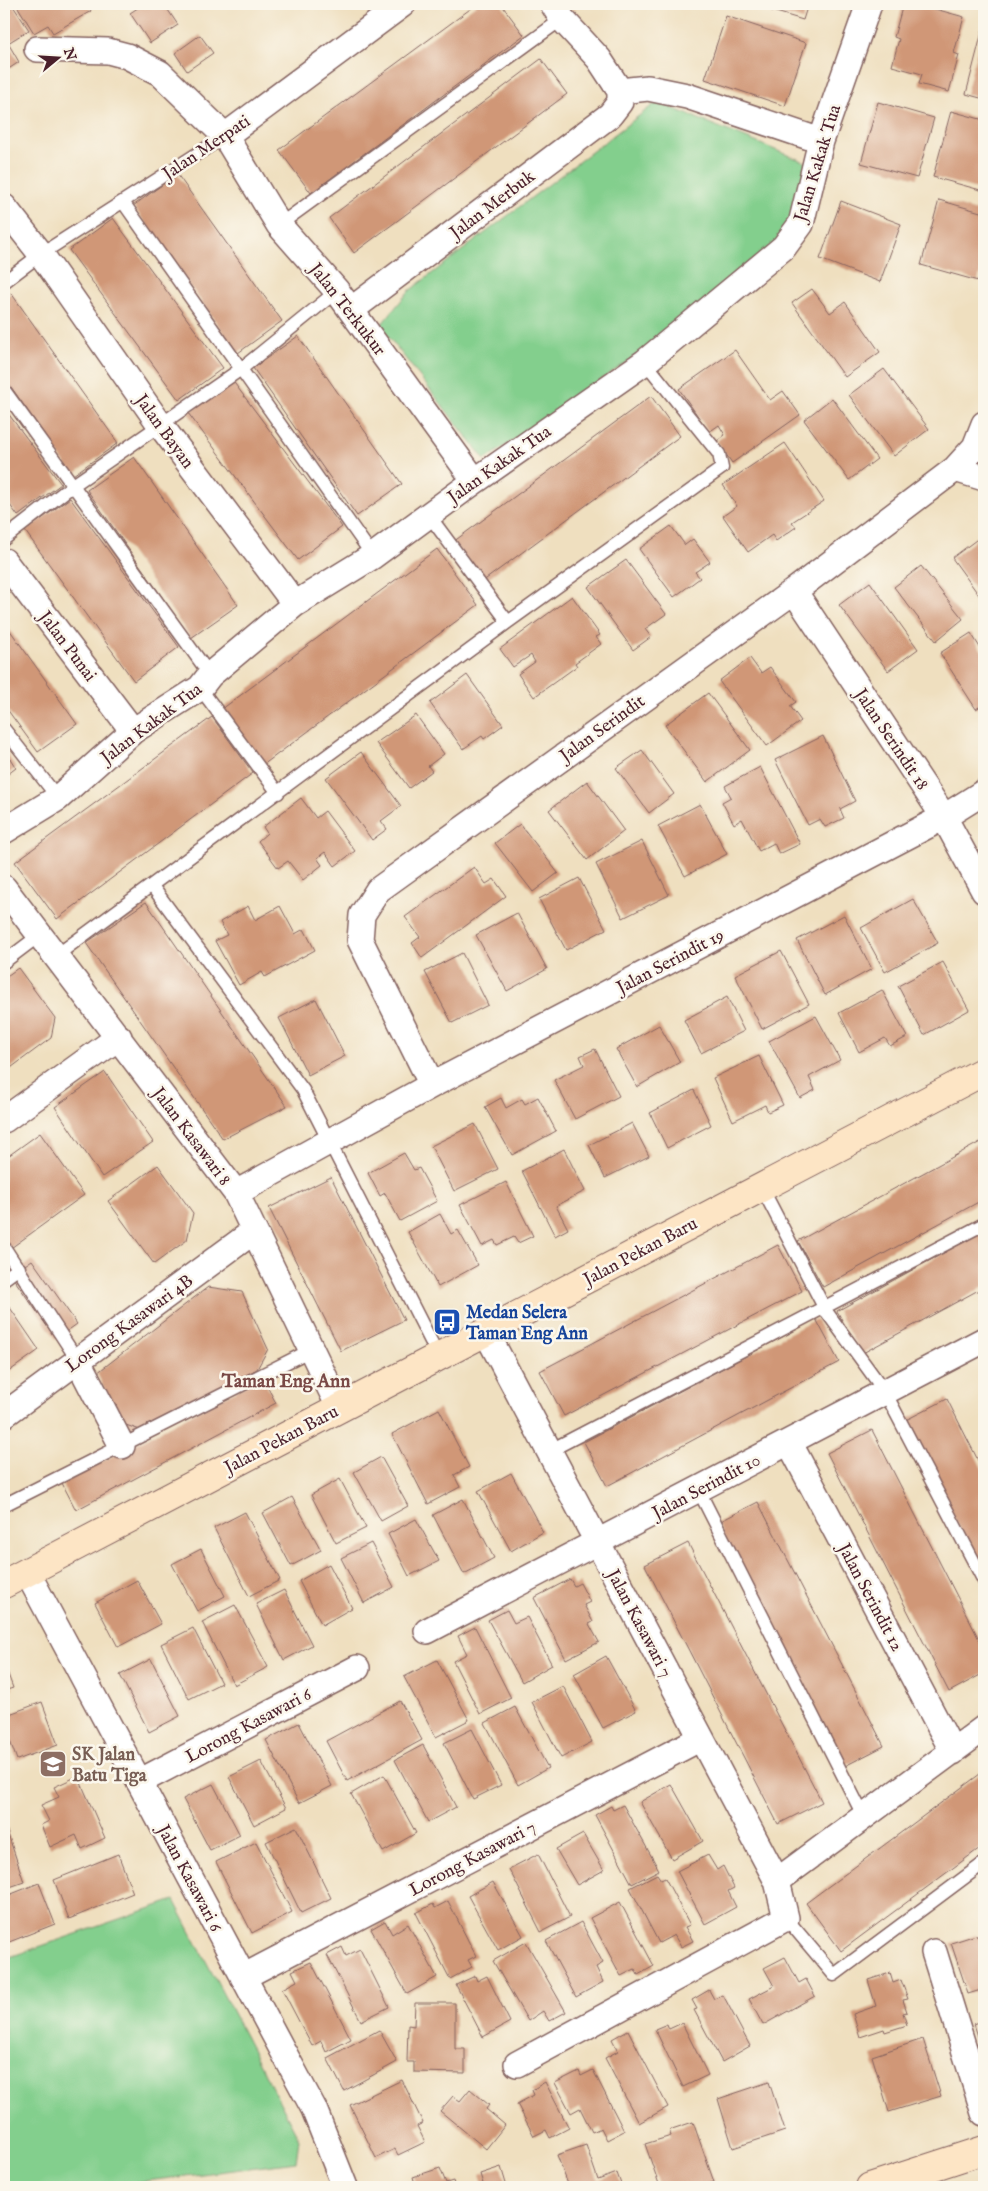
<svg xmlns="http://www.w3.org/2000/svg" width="988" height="2191" font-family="'IM FELL English',serif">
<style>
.green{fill:#83cf8d;stroke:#66775c}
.building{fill:#d09777}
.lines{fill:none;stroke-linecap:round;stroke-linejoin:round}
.lane-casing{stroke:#84625f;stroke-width:15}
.street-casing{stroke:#84625f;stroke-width:28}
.secondary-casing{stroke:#84625f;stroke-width:30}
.lane{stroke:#fff;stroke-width:12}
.street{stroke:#fff;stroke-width:25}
.secondary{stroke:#fde5c5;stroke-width:28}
.labels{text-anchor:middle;stroke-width:5;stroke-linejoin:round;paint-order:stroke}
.street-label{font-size:18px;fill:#4a1f2b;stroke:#fbf7ec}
.transit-label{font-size:18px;font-weight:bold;fill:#164399;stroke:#fbf7ec;text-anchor:start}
.education-label{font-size:18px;font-weight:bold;fill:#785e54;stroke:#fbf7ec;text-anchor:start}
.neighbourhood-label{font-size:19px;font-weight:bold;fill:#794946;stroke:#fbf7ec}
</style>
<rect width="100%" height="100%" fill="#fbf7ec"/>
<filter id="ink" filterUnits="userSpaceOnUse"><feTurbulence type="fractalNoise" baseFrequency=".02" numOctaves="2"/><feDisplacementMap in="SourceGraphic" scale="10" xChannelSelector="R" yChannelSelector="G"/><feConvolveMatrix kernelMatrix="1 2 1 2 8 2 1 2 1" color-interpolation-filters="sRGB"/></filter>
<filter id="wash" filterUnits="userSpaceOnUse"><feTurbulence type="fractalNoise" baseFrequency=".0096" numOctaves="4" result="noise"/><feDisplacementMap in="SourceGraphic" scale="20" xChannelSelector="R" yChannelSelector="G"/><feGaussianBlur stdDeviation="1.12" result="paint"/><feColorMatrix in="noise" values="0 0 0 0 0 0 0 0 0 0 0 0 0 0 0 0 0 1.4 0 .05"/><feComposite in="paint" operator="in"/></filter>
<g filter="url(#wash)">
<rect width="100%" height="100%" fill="#efdfbf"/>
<!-- green -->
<path class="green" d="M 657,102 L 810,164 L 811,207 L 757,272 L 485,460 L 380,326 L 409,291 Z
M 174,1900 L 299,2139 L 296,2162 L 100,2187 L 4,2187 L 4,1959 Z"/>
<g id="blocks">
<!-- building -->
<path class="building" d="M 16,4 L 87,4 L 91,11 L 53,33 L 48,25 L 34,33 Z
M 144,4 L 164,4 L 178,25 L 150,43 L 130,13 Z
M 477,4 L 501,4 L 524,35 L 311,193 L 279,150 Z
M 568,4 L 582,4 L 573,10 Z
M 749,4 L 808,4 L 803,20 Z
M 903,4 L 917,4 L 964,17 L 954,53 L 959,55 L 949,92 L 919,84 L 922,74 L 892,66 L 899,39 L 894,37 Z
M 13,6 L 29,30 L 8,43 L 19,62 L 4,72 L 4,12 Z
M 726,16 L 806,43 L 785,106 L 705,79 Z
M 984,24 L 984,99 L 966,94 Z
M 200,35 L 213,53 L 187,71 L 175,53 Z
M 541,59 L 567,94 L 354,253 L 329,218 Z
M 878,102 L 934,118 L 917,178 L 861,163 Z
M 951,111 L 984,120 L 984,191 L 933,177 Z
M 177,174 L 282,321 L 238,353 L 133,206 Z
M 939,200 L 984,213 L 984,258 L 978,281 L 921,265 Z
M 841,201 L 901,224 L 880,282 L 820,259 Z
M 113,218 L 223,368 L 179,400 L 69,250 Z
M 812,289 L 830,313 L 845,302 L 880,352 L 845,377 L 792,303 Z
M 11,293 L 118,443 L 73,475 L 4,377 L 4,298 Z
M 298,336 L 402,484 L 357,516 L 253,368 Z
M 735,350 L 770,400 L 783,391 L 800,415 L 732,463 L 717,441 L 725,435 L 719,425 L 709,432 L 679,389 Z
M 884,369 L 929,429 L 894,456 L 849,395 Z
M 232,380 L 342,527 L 298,560 L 188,413 Z
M 651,396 L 680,436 L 482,582 L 453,542 Z
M 832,398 L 877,459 L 849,480 L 804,420 Z
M 4,408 L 61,484 L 18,516 L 4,497 Z
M 785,443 L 824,501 L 792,522 L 796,527 L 776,541 L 772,535 L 748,552 L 723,516 L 737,506 L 723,485 Z
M 134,457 L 238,605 L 191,638 L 87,490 Z
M 70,498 L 179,647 L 134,681 L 25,531 Z
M 671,526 L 685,545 L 693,539 L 710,562 L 695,572 L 700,578 L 674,597 L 639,549 Z
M 984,534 L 984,602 L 952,558 Z
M 437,549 L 478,605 L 263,765 L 222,709 Z
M 626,560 L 666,614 L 645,629 L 651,637 L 633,650 L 588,587 Z
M 921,566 L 963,619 L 936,641 L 894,587 Z
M 870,582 L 918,649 L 888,671 L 839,605 Z
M 572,596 L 600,635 L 596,637 L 601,644 L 575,663 L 577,666 L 534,697 L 518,674 L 535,662 L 531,655 L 513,667 L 500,649 Z
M 4,622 L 77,724 L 38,752 L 4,705 Z
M 971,633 L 984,654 L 984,704 L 976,709 L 940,653 Z
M 750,658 L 761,673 L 770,667 L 796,702 L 790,706 L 801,721 L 767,746 L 719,681 Z
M 467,675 L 503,725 L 484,739 L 482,736 L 463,749 L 430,703 Z
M 708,693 L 750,750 L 707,782 L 665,725 Z
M 416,715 L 444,754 L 428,766 L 432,771 L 409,788 L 376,743 Z
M 212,717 L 253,773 L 57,919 L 15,862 Z
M 823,736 L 855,801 L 840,809 L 844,818 L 825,827 L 820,819 L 808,825 L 775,760 Z
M 4,749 L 16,768 L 4,777 Z
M 642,750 L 674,794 L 649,813 L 616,768 Z
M 361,752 L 401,806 L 381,821 L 387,829 L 372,840 L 326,778 Z
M 760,767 L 800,844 L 779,854 L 774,843 L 759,851 L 742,819 L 734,824 L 722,802 L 731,797 L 725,786 Z
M 587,781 L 624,831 L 587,860 L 549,810 Z
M 301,798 L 316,818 L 325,811 L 355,851 L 335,866 L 325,852 L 317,858 L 322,865 L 303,880 L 288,861 L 278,868 L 258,841 L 267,833 L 263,827 Z
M 700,804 L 727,854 L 685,876 L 658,826 Z
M 520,824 L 558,873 L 533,892 L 495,843 Z
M 642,841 L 669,895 L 623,918 L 596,864 Z
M 474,867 L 486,884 L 494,879 L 506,896 L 422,958 L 412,943 L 420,937 L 405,917 Z
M 579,878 L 606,929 L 566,950 L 539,899 Z
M 913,899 L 938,943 L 885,972 L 861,928 Z
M 146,902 L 287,1106 L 223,1139 L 86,943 Z
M 248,906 L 255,920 L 280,906 L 295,934 L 304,929 L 315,950 L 265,977 L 262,972 L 239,985 L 215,941 L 227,935 L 220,922 Z
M 517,913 L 547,969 L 507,991 L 476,935 Z
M 844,915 L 872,969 L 825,995 L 797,940 Z
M 781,951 L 809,1004 L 762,1029 L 735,975 Z
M 462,953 L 488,1005 L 452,1023 L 425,972 Z
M 943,962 L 969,1010 L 924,1035 L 898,986 Z
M 18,968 L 55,1018 L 51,1038 L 4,1073 L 4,978 Z
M 882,990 L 907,1037 L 890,1046 L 885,1038 L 859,1052 L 839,1013 Z
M 727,997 L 744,1031 L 701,1053 L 684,1020 Z
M 316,999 L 345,1056 L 308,1075 L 279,1018 Z
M 816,1016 L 840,1060 L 809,1077 L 815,1090 L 800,1098 L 769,1041 Z
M 659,1025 L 680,1062 L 637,1087 L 616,1049 Z
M 595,1049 L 619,1096 L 575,1119 L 554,1080 L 584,1065 L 580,1056 Z
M 759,1056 L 783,1105 L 768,1112 L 765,1105 L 733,1121 L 713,1078 Z
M 105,1072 L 153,1142 L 102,1177 L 55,1107 Z
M 694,1090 L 711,1125 L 667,1148 L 650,1113 Z
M 538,1097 L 556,1131 L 512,1155 L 485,1107 L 501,1098 L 506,1108 L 522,1099 L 525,1104 Z
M 632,1123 L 649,1156 L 605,1178 L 589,1145 Z
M 475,1124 L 498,1169 L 454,1191 L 431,1146 Z
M 40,1133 L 84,1195 L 4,1253 L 4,1159 Z
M 984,1140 L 984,1199 L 823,1287 L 798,1241 Z
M 564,1149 L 585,1191 L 556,1206 L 568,1229 L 555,1236 L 522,1171 Z
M 404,1153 L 414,1170 L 419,1168 L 437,1201 L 400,1221 L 385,1193 L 380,1196 L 368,1173 Z
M 158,1165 L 193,1213 L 187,1240 L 154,1264 L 108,1201 Z
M 331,1177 L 404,1320 L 341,1351 L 269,1208 Z
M 506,1182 L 533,1236 L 518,1243 L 514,1237 L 497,1245 L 494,1240 L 482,1246 L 460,1205 Z
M 440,1214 L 451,1234 L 458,1230 L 478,1265 L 438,1287 L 408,1232 Z
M 984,1231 L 984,1287 L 861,1354 L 837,1311 Z
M 778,1245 L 802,1291 L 564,1416 L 540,1371 Z
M 32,1260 L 77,1324 L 56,1339 L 11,1275 Z
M 208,1287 L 242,1292 L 268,1349 L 257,1369 L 146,1432 L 120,1423 L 97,1373 Z
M 4,1299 L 39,1350 L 4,1375 Z
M 816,1319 L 839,1362 L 607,1486 L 584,1442 Z
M 262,1377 L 276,1403 L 76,1510 L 62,1483 Z
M 947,1399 L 984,1472 L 984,1575 L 904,1421 Z
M 439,1409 L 469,1467 L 454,1475 L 460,1487 L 428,1504 L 392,1434 Z
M 872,1430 L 984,1649 L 984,1673 L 949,1692 L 827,1453 Z
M 381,1457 L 408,1506 L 381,1521 L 354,1472 Z
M 511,1473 L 543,1532 L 511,1551 L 478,1491 Z
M 340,1479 L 366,1528 L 336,1543 L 311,1495 Z
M 292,1497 L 321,1550 L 291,1566 L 263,1513 Z
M 463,1499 L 494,1558 L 464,1574 L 433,1515 Z
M 758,1502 L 884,1746 L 843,1767 L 717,1523 Z
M 245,1512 L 280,1580 L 249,1596 L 214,1528 Z
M 416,1519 L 439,1561 L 409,1576 L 388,1534 Z
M 371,1543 L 394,1587 L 364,1603 L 341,1558 Z
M 688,1543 L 822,1802 L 778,1824 L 645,1565 Z
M 201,1549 L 225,1596 L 197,1611 L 172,1564 Z
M 329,1564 L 352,1608 L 322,1625 L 299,1581 Z
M 570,1579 L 574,1586 L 580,1583 L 590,1602 L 584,1605 L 593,1622 L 589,1624 L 599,1642 L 566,1659 L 534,1598 Z
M 137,1580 L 161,1624 L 118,1647 L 95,1603 Z
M 284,1590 L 312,1645 L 284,1660 L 256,1604 Z
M 235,1605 L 268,1667 L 234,1685 L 202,1622 Z
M 507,1610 L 514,1623 L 527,1617 L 552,1665 L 522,1682 L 488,1620 Z
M 475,1627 L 511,1698 L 480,1714 L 453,1661 L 467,1654 L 458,1636 Z
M 193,1628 L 221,1683 L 189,1699 L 161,1644 Z
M 606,1656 L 636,1711 L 603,1728 L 574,1674 Z
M 151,1659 L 180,1716 L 149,1732 L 120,1675 Z
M 437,1660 L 469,1720 L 436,1737 L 404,1677 Z
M 4,1663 L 13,1688 L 4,1691 Z
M 563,1686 L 592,1742 L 561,1758 L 532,1702 Z
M 400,1701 L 422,1740 L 347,1781 L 326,1741 Z
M 42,1702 L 58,1745 L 17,1760 L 4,1725 L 4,1716 Z
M 515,1707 L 548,1768 L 518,1785 L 485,1723 Z
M 299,1723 L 332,1786 L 299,1803 L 266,1740 Z
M 472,1729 L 501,1785 L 473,1799 L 444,1743 Z
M 423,1745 L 456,1807 L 428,1822 L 395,1760 Z
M 261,1761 L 286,1808 L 254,1825 L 229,1777 Z
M 984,1771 L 984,1845 L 841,1951 L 806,1903 Z
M 384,1775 L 416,1833 L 383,1852 L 351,1794 Z
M 78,1776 L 105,1838 L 82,1849 L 76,1835 L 50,1847 L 41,1825 L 49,1821 L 41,1805 L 59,1797 L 54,1787 Z
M 213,1784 L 240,1835 L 210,1850 L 183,1799 Z
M 671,1784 L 703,1841 L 672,1859 L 640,1802 Z
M 623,1805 L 659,1870 L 632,1884 L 595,1815 L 611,1806 L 613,1810 Z
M 296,1827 L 331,1898 L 301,1913 L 266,1842 Z
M 4,1828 L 6,1828 L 24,1882 L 4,1889 Z
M 583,1834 L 604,1870 L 577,1885 L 556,1849 Z
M 256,1842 L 292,1912 L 252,1933 L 216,1862 Z
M 118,1854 L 133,1893 L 69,1919 L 54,1880 Z
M 538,1854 L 570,1917 L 541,1932 L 509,1869 Z
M 708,1855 L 717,1870 L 723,1866 L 734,1888 L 728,1891 L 736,1907 L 705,1924 L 677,1871 Z
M 657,1874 L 661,1880 L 665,1878 L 690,1925 L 685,1927 L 693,1941 L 681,1947 L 674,1935 L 659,1943 L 630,1888 Z
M 493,1882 L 523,1936 L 498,1950 L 468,1896 Z
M 39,1883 L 55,1924 L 4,1944 L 4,1897 Z
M 448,1901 L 476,1956 L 468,1960 L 472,1967 L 450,1979 L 416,1913 L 433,1904 L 435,1908 Z
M 620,1902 L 654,1966 L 638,1975 L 635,1969 L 621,1976 L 590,1918 Z
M 385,1921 L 392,1934 L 408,1924 L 437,1977 L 407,1994 L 371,1929 Z
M 581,1922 L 603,1963 L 596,1967 L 603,1982 L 576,1997 L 546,1941 Z
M 976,1935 L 977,1937 L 984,1935 L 984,1989 L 968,1994 L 951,1943 Z
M 526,1942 L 566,2012 L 549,2021 L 543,2011 L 528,2021 L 493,1961 Z
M 342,1947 L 346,1956 L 360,1949 L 389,2007 L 361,2021 L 327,1955 Z
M 785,1957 L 799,1983 L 806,1979 L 815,1996 L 763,2025 L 749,1999 L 774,1986 L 764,1968 Z
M 311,1962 L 351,2039 L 326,2052 L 321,2041 L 312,2046 L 282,1989 L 297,1981 L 292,1971 Z
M 890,1973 L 893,1983 L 901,1980 L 908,1999 L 903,2000 L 907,2012 L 903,2013 L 907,2025 L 885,2032 L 884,2029 L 860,2037 L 853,2014 L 876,2006 L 868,1980 Z
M 475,1976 L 477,1981 L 487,1976 L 510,2022 L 483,2037 L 456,1985 Z
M 709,1990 L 714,1999 L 723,1995 L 750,2046 L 722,2062 L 694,2010 L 697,2009 L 692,2000 Z
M 415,2003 L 455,2003 L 455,2049 L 465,2049 L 465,2073 L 414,2072 L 414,2062 L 407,2062 L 408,2025 L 414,2026 Z
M 984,2020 L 984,2055 L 974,2024 Z
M 682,2023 L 708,2075 L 683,2087 L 655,2029 L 667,2024 L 669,2029 Z
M 379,2030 L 397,2062 L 344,2091 L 327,2058 Z
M 628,2030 L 668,2107 L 639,2123 L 605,2058 L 618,2051 L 612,2039 Z
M 923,2039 L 941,2096 L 889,2112 L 872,2056 Z
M 593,2070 L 624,2131 L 607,2140 L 601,2128 L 592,2132 L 580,2108 L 571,2113 L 555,2083 L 579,2071 L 581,2076 Z
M 402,2080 L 423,2123 L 417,2126 L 425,2142 L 398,2155 L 395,2149 L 376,2158 L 350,2105 Z
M 545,2082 L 569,2128 L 550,2138 L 546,2130 L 534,2136 L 517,2104 L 534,2095 L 532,2090 Z
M 769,2082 L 785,2131 L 733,2148 L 718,2099 Z
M 470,2089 L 489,2105 L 486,2109 L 505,2125 L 486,2149 L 440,2111 L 453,2096 L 460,2101 Z
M 693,2122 L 714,2182 L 699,2187 L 660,2187 L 645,2144 L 671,2136 L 669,2130 Z
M 586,2145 L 598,2180 L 617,2173 L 622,2187 L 569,2187 L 557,2155 Z
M 501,2167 L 507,2187 L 484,2187 L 480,2174 Z
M 440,2168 L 446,2183 L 453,2181 L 455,2187 L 416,2187 L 413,2177 Z"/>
</g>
</g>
<g filter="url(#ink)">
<use href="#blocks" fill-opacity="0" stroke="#84625f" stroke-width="1"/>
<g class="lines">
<!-- lane casing -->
<g class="lane-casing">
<path id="lane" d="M 123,202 L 373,556
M 279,225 L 562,19
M 4,282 L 41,254 L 225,136
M 4,390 L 210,675
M 428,514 L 508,622
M 4,539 L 72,486 L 241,369 L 337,291
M 200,688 L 278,793
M 4,729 L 58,798
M 152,886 L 303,1090 L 439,1357
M 57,955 L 508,622 L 722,468 L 719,454 L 645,362
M 4,962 L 41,934
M 762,1188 L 826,1311 L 885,1392 L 984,1581
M 4,1247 L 78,1361
M 4,1279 L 19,1268
M 549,1451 L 984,1224
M 698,1489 L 864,1817
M 4,1505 L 311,1350
M 786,1918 L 834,1975 L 984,1863"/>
</g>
<!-- street casing -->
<g class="street-casing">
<path id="street" d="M 37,49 L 108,51 L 127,56 L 160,73 L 225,136 L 279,225 L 337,291 L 475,481
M 620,91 L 648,88 L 687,96 L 821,141
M 225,136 L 403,4
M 4,207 L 41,254 L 161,426 L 295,604
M 351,310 L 610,115 L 620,102 L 620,91 L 599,59 L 562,19 L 553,4
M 955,469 L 984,478
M 4,561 L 133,731
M 794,591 L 944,817 L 984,891
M 4,831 L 58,798 L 133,731 L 200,688 L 210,675 L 295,604 L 373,556 L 475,481 L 645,362 L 784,247 L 801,224 L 821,141 L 869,4
M 4,888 L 236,1193 L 340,1409
M 432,1085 L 360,940 L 362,915 L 378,890 L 794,591 L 955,469 L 975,447 L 984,424
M 4,1120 L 119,1037
M 236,1193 L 432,1085 L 944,817 L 984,792
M 486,1332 L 777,1881 L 786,1918 L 517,2064
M 78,1361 L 122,1446
M 4,1415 L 254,1231
M 789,1442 L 953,1752
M 27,1572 L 314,2109 L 345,2187
M 427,1631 L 984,1340
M 139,1782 L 357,1668
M 777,1881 L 984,1728
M 934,1952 L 984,2113
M 243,1977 L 701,1738"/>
</g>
<!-- secondary casing -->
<g class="secondary-casing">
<path id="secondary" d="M 4,1584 L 984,1071
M 870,2187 L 984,2150"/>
</g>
<!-- lane -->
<use href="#lane" class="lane"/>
<!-- street -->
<use href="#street" class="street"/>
<!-- secondary -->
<use href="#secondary" class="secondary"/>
</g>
</g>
<!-- icons -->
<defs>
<g id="bus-square" transform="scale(1.4375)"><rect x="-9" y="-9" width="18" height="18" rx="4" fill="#1a4fb4" stroke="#fbf7ec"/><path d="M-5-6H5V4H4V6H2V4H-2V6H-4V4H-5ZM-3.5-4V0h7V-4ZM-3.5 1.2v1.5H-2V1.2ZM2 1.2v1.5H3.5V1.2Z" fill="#fff"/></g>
<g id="school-square" transform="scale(1.4375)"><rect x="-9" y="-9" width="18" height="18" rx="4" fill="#8d6e63" stroke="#fbf7ec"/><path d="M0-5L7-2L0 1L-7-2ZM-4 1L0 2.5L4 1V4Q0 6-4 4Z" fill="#fff"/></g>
</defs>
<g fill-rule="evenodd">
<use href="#bus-square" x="447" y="1322"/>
<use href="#school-square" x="53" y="1764"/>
</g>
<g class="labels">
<!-- street labels -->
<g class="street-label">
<text transform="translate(206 147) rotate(-34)" y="6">Jalan Merpati</text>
<text transform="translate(817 163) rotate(-73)" y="6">Jalan Kakak Tua</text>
<text transform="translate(492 204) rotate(-37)" y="6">Jalan Merbuk</text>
<text transform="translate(348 309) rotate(52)" y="6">Jalan Terkukur</text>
<text transform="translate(165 431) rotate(54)" y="6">Jalan Bayan</text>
<text transform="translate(499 464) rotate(-35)" y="6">Jalan Kakak Tua</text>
<text transform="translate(68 646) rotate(53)" y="6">Jalan Punai</text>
<text transform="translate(151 723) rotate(-37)" y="6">Jalan Kakak Tua</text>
<text transform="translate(602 728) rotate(-36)" y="6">Jalan Serindit</text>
<text transform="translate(892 739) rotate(56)" y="6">Jalan Serindit 18</text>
<text transform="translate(670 961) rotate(-28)" y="6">Jalan Serindit 19</text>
<text transform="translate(192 1136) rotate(53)" y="6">Jalan Kasawari 8</text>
<text transform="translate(640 1251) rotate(-28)" y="6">Jalan Pekan Baru</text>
<text transform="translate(129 1323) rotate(-36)" y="6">Lorong Kasawari 4B</text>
<text transform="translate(281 1439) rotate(-28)" y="6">Jalan Pekan Baru</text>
<text transform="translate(706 1486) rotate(-28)" y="6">Jalan Serindit 10</text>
<text transform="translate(871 1597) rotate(62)" y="6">Jalan Serindit 12</text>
<text transform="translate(640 1623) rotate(62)" y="6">Jalan Kasawari 7</text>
<text transform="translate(248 1725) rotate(-28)" y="6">Lorong Kasawari 6</text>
<text transform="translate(472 1858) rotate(-28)" y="6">Lorong Kasawari 7</text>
<text transform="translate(190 1878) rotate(62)" y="6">Jalan Kasawari 6</text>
</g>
<!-- transit labels -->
<g class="transit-label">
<text x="466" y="1318">Medan Selera<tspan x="466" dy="21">Taman Eng Ann</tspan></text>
</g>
<!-- education labels -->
<g class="education-label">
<text x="72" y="1760">SK Jalan<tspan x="72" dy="21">Batu Tiga</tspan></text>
</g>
<!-- neighbourhood labels -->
<g class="neighbourhood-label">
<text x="286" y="1387">Taman Eng Ann</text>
</g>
</g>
<!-- margin -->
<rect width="988" height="2191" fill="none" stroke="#fbf7ec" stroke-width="20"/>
<!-- north arrow -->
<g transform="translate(58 58) rotate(72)" stroke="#fbf7ec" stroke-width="4" paint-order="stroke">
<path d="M0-4L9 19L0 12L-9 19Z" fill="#4a1f2b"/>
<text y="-8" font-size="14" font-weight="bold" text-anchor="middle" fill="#4a1f2b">N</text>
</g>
</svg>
